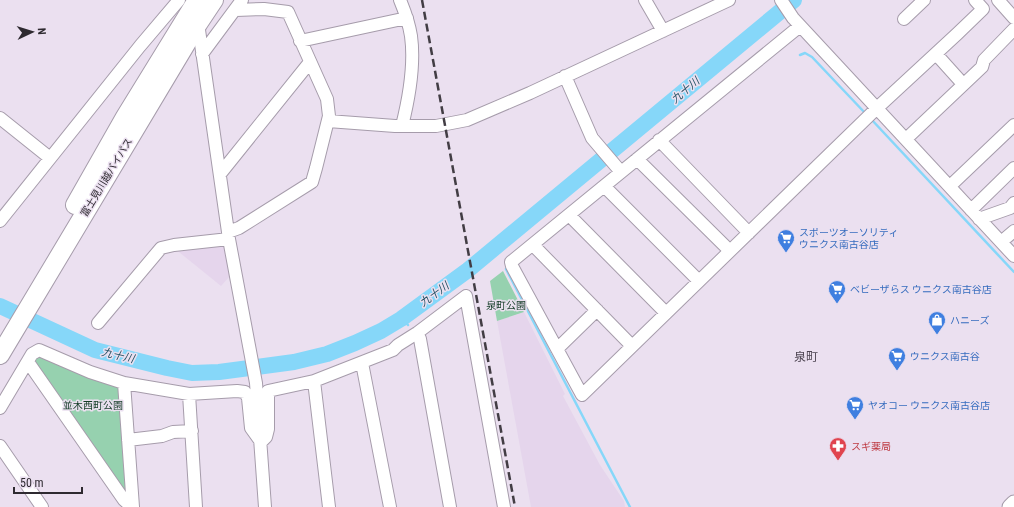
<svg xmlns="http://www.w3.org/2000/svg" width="1014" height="507" font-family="'Roboto Condensed','Noto Sans JP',sans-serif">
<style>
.built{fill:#e5d5ec}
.green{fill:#96d1af}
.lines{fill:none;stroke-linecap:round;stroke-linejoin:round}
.stream{stroke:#86d7f9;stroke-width:2.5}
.river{stroke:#86d7f9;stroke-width:16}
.minor-casing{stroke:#a69cab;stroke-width:14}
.major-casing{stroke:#a69cab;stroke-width:17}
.highway-casing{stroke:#a69cab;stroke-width:20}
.minor{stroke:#fff;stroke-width:12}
.major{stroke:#fff;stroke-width:15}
.highway{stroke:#fff;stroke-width:18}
.rail{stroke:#423d44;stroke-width:2.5;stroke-dasharray:8 4;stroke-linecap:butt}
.labels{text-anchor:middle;stroke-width:3;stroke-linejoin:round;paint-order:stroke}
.street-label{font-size:10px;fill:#2e2a30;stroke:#ebe0f0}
.shop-label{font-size:10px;fill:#366cbe;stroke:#ebe0f0;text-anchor:start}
.park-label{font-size:10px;fill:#143c27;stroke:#ebe0f0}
.health-label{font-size:10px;fill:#be3a42;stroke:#ebe0f0;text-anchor:start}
.water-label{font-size:11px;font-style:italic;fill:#265365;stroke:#ebe0f0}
.quarter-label{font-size:12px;fill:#4f4653;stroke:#ebe0f0}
</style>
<rect width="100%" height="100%" fill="#ebe0f0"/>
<!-- built -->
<path class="built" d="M 220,244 L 224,247 L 230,276 L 221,286 L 174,248 Z
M 524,312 L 565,394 L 563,396 L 600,465 L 624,501 L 625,507 L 531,507 L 497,321 Z"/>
<!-- green -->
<path class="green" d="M 503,271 L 524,312 L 497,321 L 490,281 Z
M 39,354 L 119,387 L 126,491 L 121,492 L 33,364 Z"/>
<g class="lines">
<!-- stream -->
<path class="stream" d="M 800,55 L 805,53 L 812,57 L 866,114
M 871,119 L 1014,272
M 506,269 L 630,507
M 402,318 L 408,325"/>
<!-- river -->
<path class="river" d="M 0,306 L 95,350 L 167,368 L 192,373 L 219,372 L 294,362 L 327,354 L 355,343 L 381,331 L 401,319 L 468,270 L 794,0"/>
<!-- minor casing -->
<g class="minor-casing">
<path id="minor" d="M 400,0 C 405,12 409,23 411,36 C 415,65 409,98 402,126
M 645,0 L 663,31
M 781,0 L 793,18 L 1014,256
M 998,0 L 1014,18
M 904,19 L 924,0
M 198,23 L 229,239 L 256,383 L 265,507
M 800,26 L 511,262 L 512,266 L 582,395 L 877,108 L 957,34 L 983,9 L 975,0
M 300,41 L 407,18
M 202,54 L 242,0
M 936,54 L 963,84
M 565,76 L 592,138 L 621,172
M 0,118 L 50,158
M 328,121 L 395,126 L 436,126 L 467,120 L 530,93 L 729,0
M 906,139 L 982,67 L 984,60 L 1014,29
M 659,140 L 749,233
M 637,159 L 730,251
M 220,174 L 310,62
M 604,186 L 699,281
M 950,186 L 1014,125
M 971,210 L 1014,168
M 569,215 L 666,313
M 979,219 L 1010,208 L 1014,203
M 0,221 L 140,46 L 179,0
M 228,232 L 239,228 L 312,182 L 316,168 L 329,116 L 327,99 L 288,12 L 264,9 L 236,10
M 1001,242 L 1014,231
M 533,245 L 632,346
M 98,323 L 161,248 L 174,245 L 229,239
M 417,333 L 420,339 L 450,507
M 557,349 L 597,310
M 28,362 L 124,500 L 132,507
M 362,363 L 390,507
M 314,381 L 329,507
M 124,383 L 133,507
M 189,394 L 196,507
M 0,408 L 32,354 L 39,350 L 90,372 L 124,383 L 189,394 L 237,391 L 245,392 L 248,398 L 251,428 L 261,442 L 266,437 L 268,429 L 268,391 L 314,381 L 393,350 L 398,345 L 417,333 L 466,296 L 504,507
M 128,440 L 162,436 L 173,432 L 192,431
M 0,446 L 42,507"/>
</g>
<!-- major casing -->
<g class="major-casing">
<path id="major" d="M 1010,507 L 1014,503"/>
</g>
<!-- highway casing -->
<g class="highway-casing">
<path id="highway" d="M 75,205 L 125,117 L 197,0
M 0,355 L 198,24 L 214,0"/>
</g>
<!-- minor -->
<use href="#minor" class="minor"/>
<!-- major -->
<use href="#major" class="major"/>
<!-- highway -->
<use href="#highway" class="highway"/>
<!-- rail -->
<path class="rail" d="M 422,0 L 515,507"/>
</g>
<!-- icons -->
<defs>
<g id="supermarket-pin" transform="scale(0.9)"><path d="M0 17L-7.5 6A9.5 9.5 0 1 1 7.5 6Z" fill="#3f7fe0" stroke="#ebe0f0"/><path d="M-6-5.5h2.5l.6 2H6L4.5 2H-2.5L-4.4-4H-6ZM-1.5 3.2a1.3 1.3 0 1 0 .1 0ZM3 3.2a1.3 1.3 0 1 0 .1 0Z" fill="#fff"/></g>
<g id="shop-pin" transform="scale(0.9)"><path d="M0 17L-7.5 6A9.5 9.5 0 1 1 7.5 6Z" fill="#3f7fe0" stroke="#ebe0f0"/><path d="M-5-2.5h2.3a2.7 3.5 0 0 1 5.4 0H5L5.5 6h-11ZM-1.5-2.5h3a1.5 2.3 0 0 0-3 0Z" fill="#fff"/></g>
<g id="pharmacy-pin" transform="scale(0.9)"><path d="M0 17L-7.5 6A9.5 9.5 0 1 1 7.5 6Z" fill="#e0444e" stroke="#ebe0f0"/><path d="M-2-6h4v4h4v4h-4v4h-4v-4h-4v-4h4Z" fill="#fff"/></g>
</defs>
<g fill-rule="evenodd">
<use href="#supermarket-pin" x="786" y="238"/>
<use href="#supermarket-pin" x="837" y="289"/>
<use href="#shop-pin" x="937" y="320"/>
<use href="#supermarket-pin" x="897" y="356"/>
<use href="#supermarket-pin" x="855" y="405"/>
<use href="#pharmacy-pin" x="838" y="446"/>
</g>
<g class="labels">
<!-- street labels -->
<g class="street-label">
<text transform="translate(106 177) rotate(-59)" y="4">富士見川越バイパス</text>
</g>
<!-- shop labels -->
<g class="shop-label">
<text x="799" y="236">スポーツオーソリティ<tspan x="799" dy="12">ウニクス南古谷店</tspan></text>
<text x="850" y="293">ベビーザらス ウニクス南古谷店</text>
<text x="950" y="324">ハニーズ</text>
<text x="910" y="360">ウニクス南古谷</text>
<text x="868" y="409">ヤオコー ウニクス南古谷店</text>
</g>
<!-- park labels -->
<g class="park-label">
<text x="506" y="309">泉町公園</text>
<text x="93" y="409">並木西町公園</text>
</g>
<!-- health labels -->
<g class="health-label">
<text x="851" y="450">スギ薬局</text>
</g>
<!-- water labels -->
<g class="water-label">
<text transform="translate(685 90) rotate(-40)" y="4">九十川</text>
<text transform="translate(434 294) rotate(-36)" y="4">九十川</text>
<text transform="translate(118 355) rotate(13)" y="4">九十川</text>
</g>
<!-- quarter labels -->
<g class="quarter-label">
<text x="806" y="361">泉町</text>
</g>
</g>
<!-- north arrow -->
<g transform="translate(32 32) rotate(86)" stroke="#ebe0f0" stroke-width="3" paint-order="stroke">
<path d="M0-3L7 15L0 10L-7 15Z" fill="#2e2a30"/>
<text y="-6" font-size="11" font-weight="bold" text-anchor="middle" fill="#2e2a30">N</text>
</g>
<!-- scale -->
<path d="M14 487v6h68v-6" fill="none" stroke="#2e2a30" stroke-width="2"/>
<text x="20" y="487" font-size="12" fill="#2e2a30" stroke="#ebe0f0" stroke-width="3" paint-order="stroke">50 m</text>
</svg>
